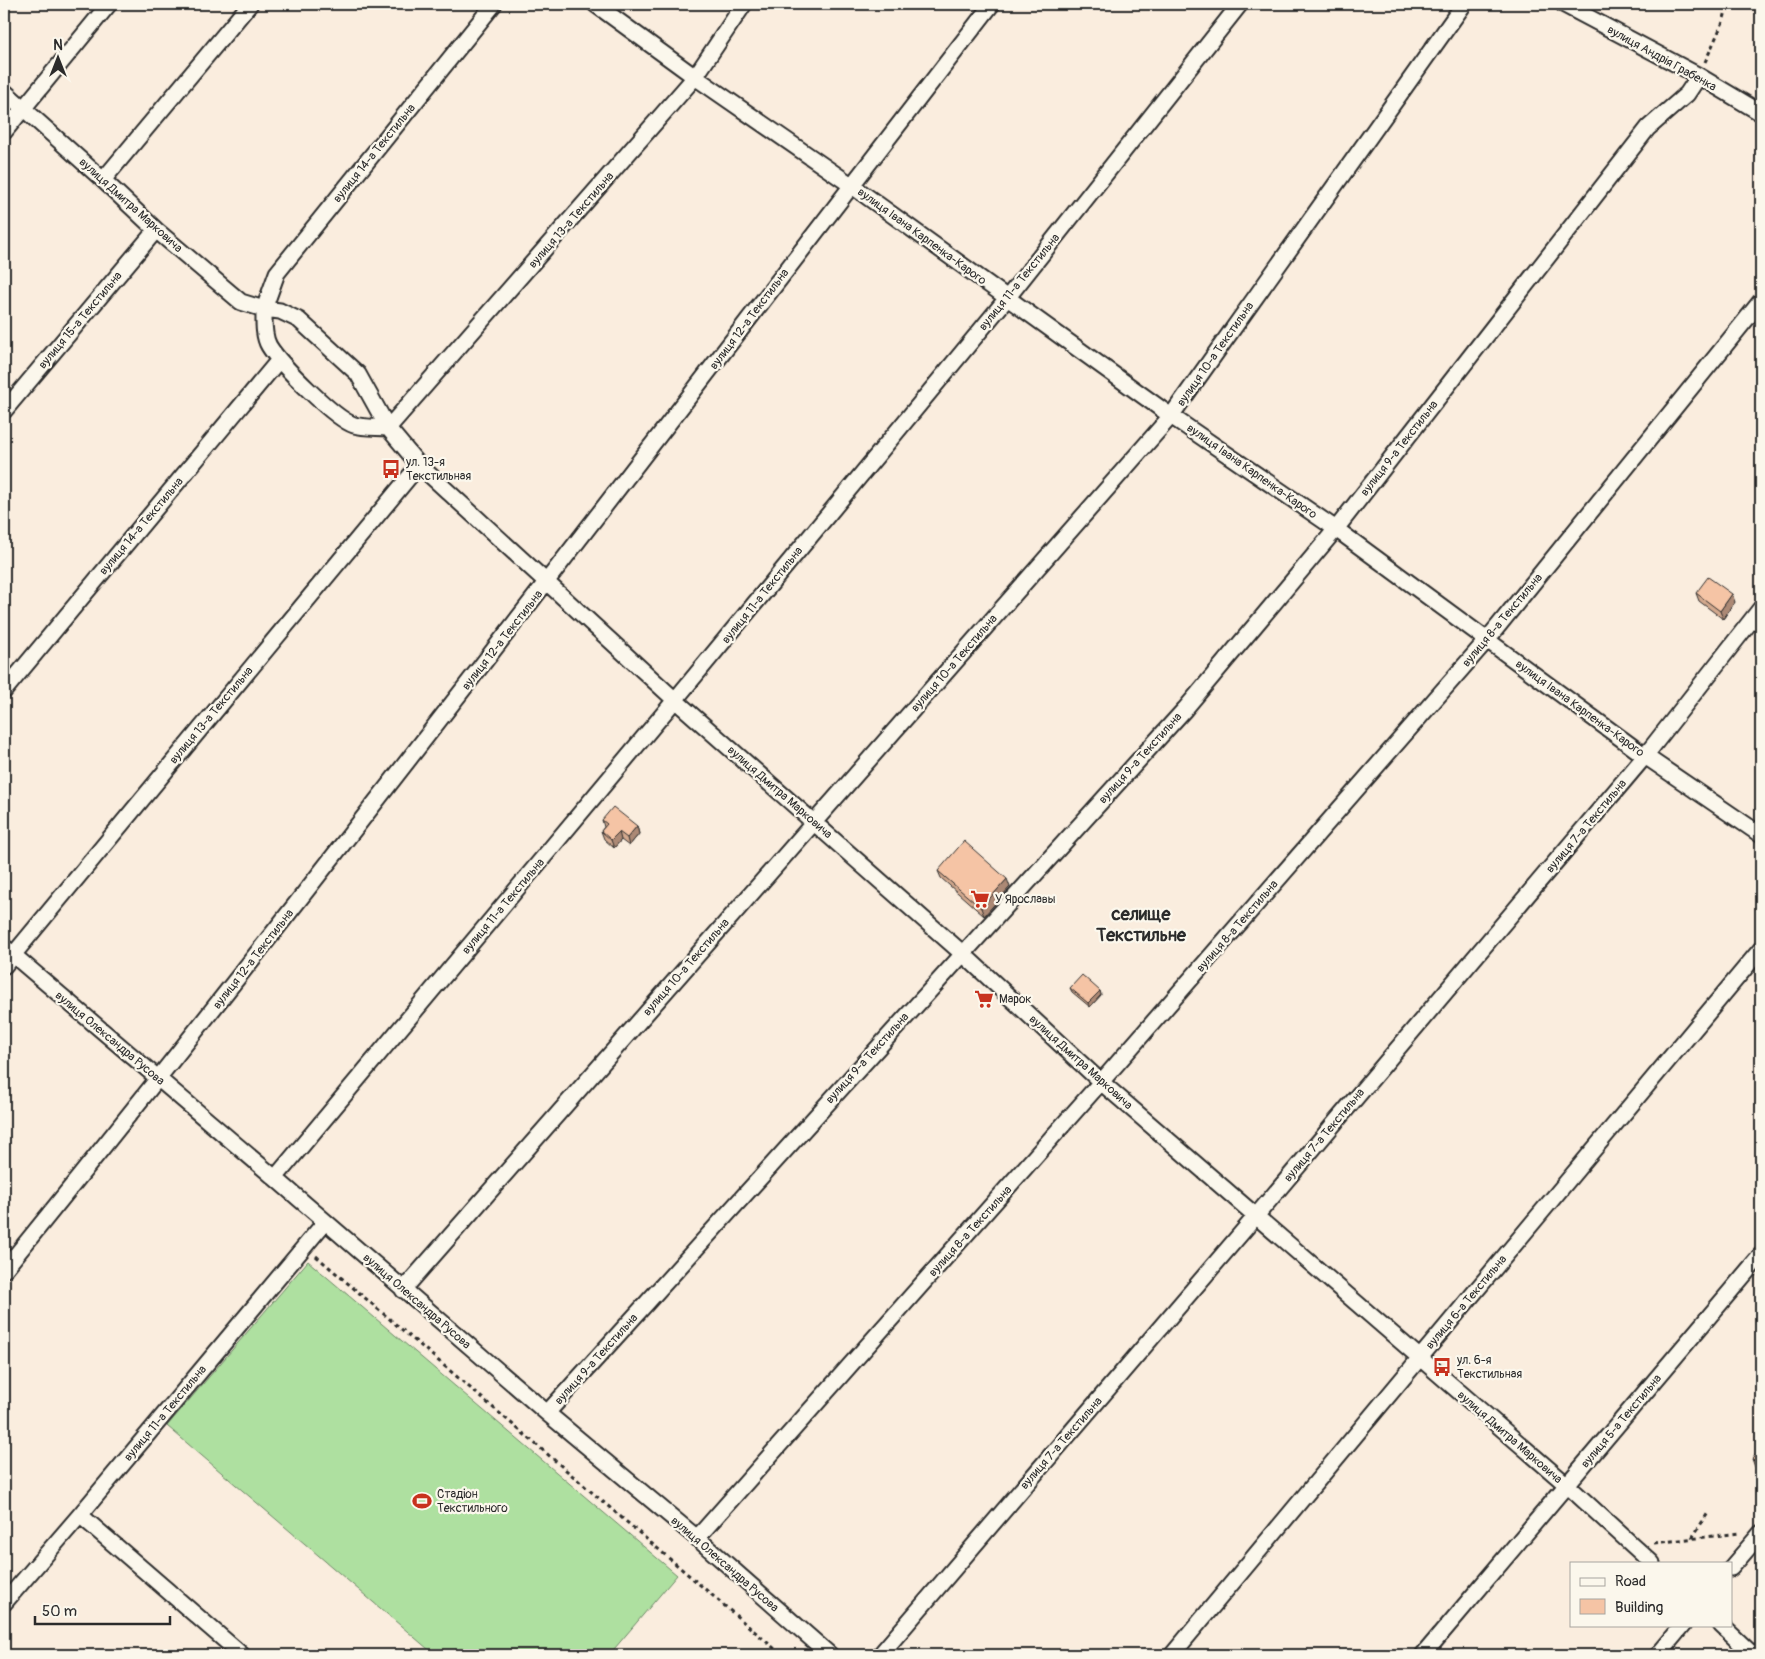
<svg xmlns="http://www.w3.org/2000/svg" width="1765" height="1659" font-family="Pangolin,sans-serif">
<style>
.pitch{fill:#aee0a0;stroke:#6c8666}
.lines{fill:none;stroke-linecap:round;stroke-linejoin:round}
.minor-casing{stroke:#2b2b2b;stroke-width:19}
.path{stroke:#2b2b2b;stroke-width:3;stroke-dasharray:4 4;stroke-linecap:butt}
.minor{stroke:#fbf7ec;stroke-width:15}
.wall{fill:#d3a98e;stroke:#2b2b2b}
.shaded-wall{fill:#ac8974;stroke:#2b2b2b}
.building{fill:#f5c4a5;stroke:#2b2b2b}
.labels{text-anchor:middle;stroke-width:4.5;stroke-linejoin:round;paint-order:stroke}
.street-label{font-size:12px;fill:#2b2b2b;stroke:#fbf7ec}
.poi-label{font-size:12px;fill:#2b2b2b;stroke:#fbf7ec;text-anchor:start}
.district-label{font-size:18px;font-weight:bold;fill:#2b2b2b;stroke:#fbf7ec}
</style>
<rect width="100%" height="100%" fill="#faedde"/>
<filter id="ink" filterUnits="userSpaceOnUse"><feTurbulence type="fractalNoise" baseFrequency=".02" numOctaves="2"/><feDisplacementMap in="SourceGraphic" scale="10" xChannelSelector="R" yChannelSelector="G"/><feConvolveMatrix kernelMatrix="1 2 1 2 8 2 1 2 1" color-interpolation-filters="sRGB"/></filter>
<g filter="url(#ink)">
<!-- pitch -->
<path class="pitch" d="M 308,1261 L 677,1575 L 609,1655 L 435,1655 L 167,1426 Z"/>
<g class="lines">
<!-- minor casing -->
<g class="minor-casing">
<path id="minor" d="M 494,4 L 277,273 L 264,309 L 280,311 L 299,320 L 358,374 L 388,428 L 695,77 L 744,4
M 595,4 L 695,77 L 851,185 L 1171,416 L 1336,529 L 1645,756 L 1761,835
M 1563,4 L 1699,76 L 1761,113
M 4,91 L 103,180 L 156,230 L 241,302 L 264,309 C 264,321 263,336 269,346 C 280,364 335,419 354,425 C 364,428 377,427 388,428 L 419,465 L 675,700 L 962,953 L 1101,1082 L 1567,1485 L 1652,1563
M 4,132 L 109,4
M 103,180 L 250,4
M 4,411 L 156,230
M 4,691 L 279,360
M 4,947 L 275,1178 L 547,1413 L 697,1538 L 830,1655
M 4,966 L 419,465
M 275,1178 L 675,700 L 1008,297 L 1240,4
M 4,1270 C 341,855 664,427 992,4
M 403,1290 L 1171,416 L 1464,4
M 547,1413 L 1185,709 L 1336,529 L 1648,128 L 1687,94 L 1699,76
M 80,1515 L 242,1655
M 697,1538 L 1101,1082 L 1486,641 L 1761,301
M 1731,1568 L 1761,1533
M 4,1603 L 80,1515 L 325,1222
M 1721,1625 L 1753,1655
M 880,1655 L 1256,1216 L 1645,756 L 1761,608
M 1172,1655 L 1761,949
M 1423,1655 L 1761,1255
M 1658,1655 L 1683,1625"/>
</g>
<!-- path -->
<path class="path" d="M 1705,62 L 1723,22 L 1728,4
M 316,1256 L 782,1655
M 1692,1538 L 1708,1513
M 1654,1543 L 1740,1533"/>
<!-- minor -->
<use href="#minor" class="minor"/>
</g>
<!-- wall -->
<path class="wall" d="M 1696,593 L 1735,602 L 1723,619 L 1699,601 Z
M 602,820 L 637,826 L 639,834 L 629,846 L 621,840 L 614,848 L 604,839 L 601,831 L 604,827 Z
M 938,871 L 1010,887 L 984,916 L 941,878 Z
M 1070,988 L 1100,991 L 1101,995 L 1090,1007 L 1072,992 Z
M 1761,1449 L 1761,1473 L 1755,1467 L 1752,1459 Z"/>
<!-- shaded-wall -->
<path class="shaded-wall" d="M 1732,594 L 1735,602 L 1723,619 L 1720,611 Z
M 637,826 L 639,834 L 629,846 L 627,838 Z
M 619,832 L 621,840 L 614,848 L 611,840 Z
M 1007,879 L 1010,887 L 984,916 L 981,908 Z
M 1100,991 L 1101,995 L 1090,1007 L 1088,1003 Z"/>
<!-- building -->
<path class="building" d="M 1708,577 L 1732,594 L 1720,611 L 1696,593 Z
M 613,807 L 637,826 L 627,838 L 619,832 L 611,840 L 601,831 L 607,824 L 602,820 Z
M 964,841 L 1007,879 L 981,908 L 938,871 Z
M 1082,975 L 1100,991 L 1088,1003 L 1070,988 Z
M 1761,1449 L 1761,1468 L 1752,1459 Z"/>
</g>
<!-- icons -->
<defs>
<g id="bus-bare" transform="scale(1.5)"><path d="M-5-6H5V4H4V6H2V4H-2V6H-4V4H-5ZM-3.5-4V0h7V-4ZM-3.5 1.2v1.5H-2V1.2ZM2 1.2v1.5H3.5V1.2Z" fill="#c8321e" stroke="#fbf7ec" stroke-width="2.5" paint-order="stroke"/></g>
<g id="supermarket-bare" transform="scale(1.5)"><path d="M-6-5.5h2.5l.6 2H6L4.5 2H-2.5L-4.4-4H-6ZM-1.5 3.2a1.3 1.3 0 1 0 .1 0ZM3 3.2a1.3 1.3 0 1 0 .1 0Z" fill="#c8321e" stroke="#fbf7ec" stroke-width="2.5" paint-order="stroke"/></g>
<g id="stadium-bare" transform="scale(1.5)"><path d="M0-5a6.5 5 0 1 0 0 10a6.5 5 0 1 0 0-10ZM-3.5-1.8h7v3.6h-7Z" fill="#c8321e" stroke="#fbf7ec" stroke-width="2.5" paint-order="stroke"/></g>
</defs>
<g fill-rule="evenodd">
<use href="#bus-bare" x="391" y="469"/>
<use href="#supermarket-bare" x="980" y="899"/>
<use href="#supermarket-bare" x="984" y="999"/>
<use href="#bus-bare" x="1442" y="1367"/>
<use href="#stadium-bare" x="422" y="1501"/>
</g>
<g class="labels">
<!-- street labels -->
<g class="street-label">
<text transform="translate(1662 58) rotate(29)" y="4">вулиця Андрія Грабенка</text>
<text transform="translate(374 153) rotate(-51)" y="4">вулиця 14-а Текстильна</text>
<text transform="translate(131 205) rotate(42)" y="4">вулиця Дмитра Марковича</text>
<text transform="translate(571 220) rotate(-49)" y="4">вулиця 13-а Текстильна</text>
<text transform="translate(922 236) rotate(36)" y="4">вулиця Івана Карпенка-Карого</text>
<text transform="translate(1019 282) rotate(-51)" y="4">вулиця 11-а Текстильна</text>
<text transform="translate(749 319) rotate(-53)" y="4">вулиця 12-а Текстильна</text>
<text transform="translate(80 320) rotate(-50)" y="4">вулиця 15-а Текстильна</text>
<text transform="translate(1215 354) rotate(-55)" y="4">вулиця 10-а Текстильна</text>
<text transform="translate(1399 448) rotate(-52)" y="4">вулиця 9-а Текстильна</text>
<text transform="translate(1252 471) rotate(35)" y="4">вулиця Івана Карпенка-Карого</text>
<text transform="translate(141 526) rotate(-50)" y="4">вулиця 14-а Текстильна</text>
<text transform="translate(762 595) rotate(-51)" y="4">вулиця 11-а Текстильна</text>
<text transform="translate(1502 620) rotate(-50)" y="4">вулиця 8-а Текстильна</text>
<text transform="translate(502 640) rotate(-52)" y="4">вулиця 12-а Текстильна</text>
<text transform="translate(954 663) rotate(-49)" y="4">вулиця 10-а Текстильна</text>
<text transform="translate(1580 708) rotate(36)" y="4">вулиця Івана Карпенка-Карого</text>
<text transform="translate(211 715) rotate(-50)" y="4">вулиця 13-а Текстильна</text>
<text transform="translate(1140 758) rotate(-48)" y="4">вулиця 9-а Текстильна</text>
<text transform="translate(780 792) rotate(41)" y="4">вулиця Дмитра Марковича</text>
<text transform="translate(1586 826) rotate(-50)" y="4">вулиця 7-а Текстильна</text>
<text transform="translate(503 906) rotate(-50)" y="4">вулиця 11-а Текстильна</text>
<text transform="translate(1237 926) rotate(-49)" y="4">вулиця 8-а Текстильна</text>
<text transform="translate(253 959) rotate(-52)" y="4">вулиця 12-а Текстильна</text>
<text transform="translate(686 967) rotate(-49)" y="4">вулиця 10-а Текстильна</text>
<text transform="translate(110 1038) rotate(40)" y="4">вулиця Олександра Русова</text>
<text transform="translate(867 1058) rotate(-48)" y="4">вулиця 9-а Текстильна</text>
<text transform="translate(1081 1062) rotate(42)" y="4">вулиця Дмитра Марковича</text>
<text transform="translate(1324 1135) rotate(-50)" y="4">вулиця 7-а Текстильна</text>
<text transform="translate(970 1231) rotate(-48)" y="4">вулиця 8-а Текстильна</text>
<text transform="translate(417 1301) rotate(41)" y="4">вулиця Олександра Русова</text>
<text transform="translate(1466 1302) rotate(-50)" y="4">вулиця 6-а Текстильна</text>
<text transform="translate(596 1359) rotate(-48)" y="4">вулиця 9-а Текстильна</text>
<text transform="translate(165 1413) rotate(-50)" y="4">вулиця 11-а Текстильна</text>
<text transform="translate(1621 1421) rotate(-50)" y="4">вулиця 5-а Текстильна</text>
<text transform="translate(1510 1437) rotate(41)" y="4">вулиця Дмитра Марковича</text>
<text transform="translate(1061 1443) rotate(-49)" y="4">вулиця 7-а Текстильна</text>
<text transform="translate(725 1564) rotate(41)" y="4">вулиця Олександра Русова</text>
</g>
<!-- poi labels -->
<g class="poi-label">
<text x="406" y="466">ул. 13-я<tspan x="406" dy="14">Текстильная</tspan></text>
<text x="995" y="903">У Ярославы</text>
<text x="999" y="1003">Марок</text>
<text x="1457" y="1364">ул. 6-я<tspan x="1457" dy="14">Текстильная</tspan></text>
<text x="437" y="1498">Стадіон<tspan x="437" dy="14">Текстильного</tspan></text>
</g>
<!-- district labels -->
<g class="district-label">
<text x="1141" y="920">селище<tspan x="1141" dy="21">Текстильне</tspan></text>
</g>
</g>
<!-- margin -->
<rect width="1765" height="1659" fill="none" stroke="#fbf7ec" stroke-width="20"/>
<rect x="10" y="10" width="1745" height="1639" fill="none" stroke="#2b2b2b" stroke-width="2" filter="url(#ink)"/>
<!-- legend -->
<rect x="1570" y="1562" width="162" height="65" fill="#fbf7ec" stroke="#a8a59f"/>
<rect x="1580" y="1578" width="25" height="8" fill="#fbf7ec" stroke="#a8a59f"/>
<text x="1615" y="1586" font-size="15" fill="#2b2b2b">Road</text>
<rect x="1580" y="1599" width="25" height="15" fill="#f5c4a5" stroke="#a8a59f"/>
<text x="1615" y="1612" font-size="15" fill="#2b2b2b">Building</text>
<!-- north arrow -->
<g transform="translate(58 58)" stroke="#fbf7ec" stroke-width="4" paint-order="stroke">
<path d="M0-4L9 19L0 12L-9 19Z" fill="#2b2b2b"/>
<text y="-8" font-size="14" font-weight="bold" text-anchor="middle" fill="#2b2b2b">N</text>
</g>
<!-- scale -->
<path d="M35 1616v8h135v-8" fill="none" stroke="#2b2b2b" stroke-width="2.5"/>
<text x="42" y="1616" font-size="15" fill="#2b2b2b" stroke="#fbf7ec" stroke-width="4" paint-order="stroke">50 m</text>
</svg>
